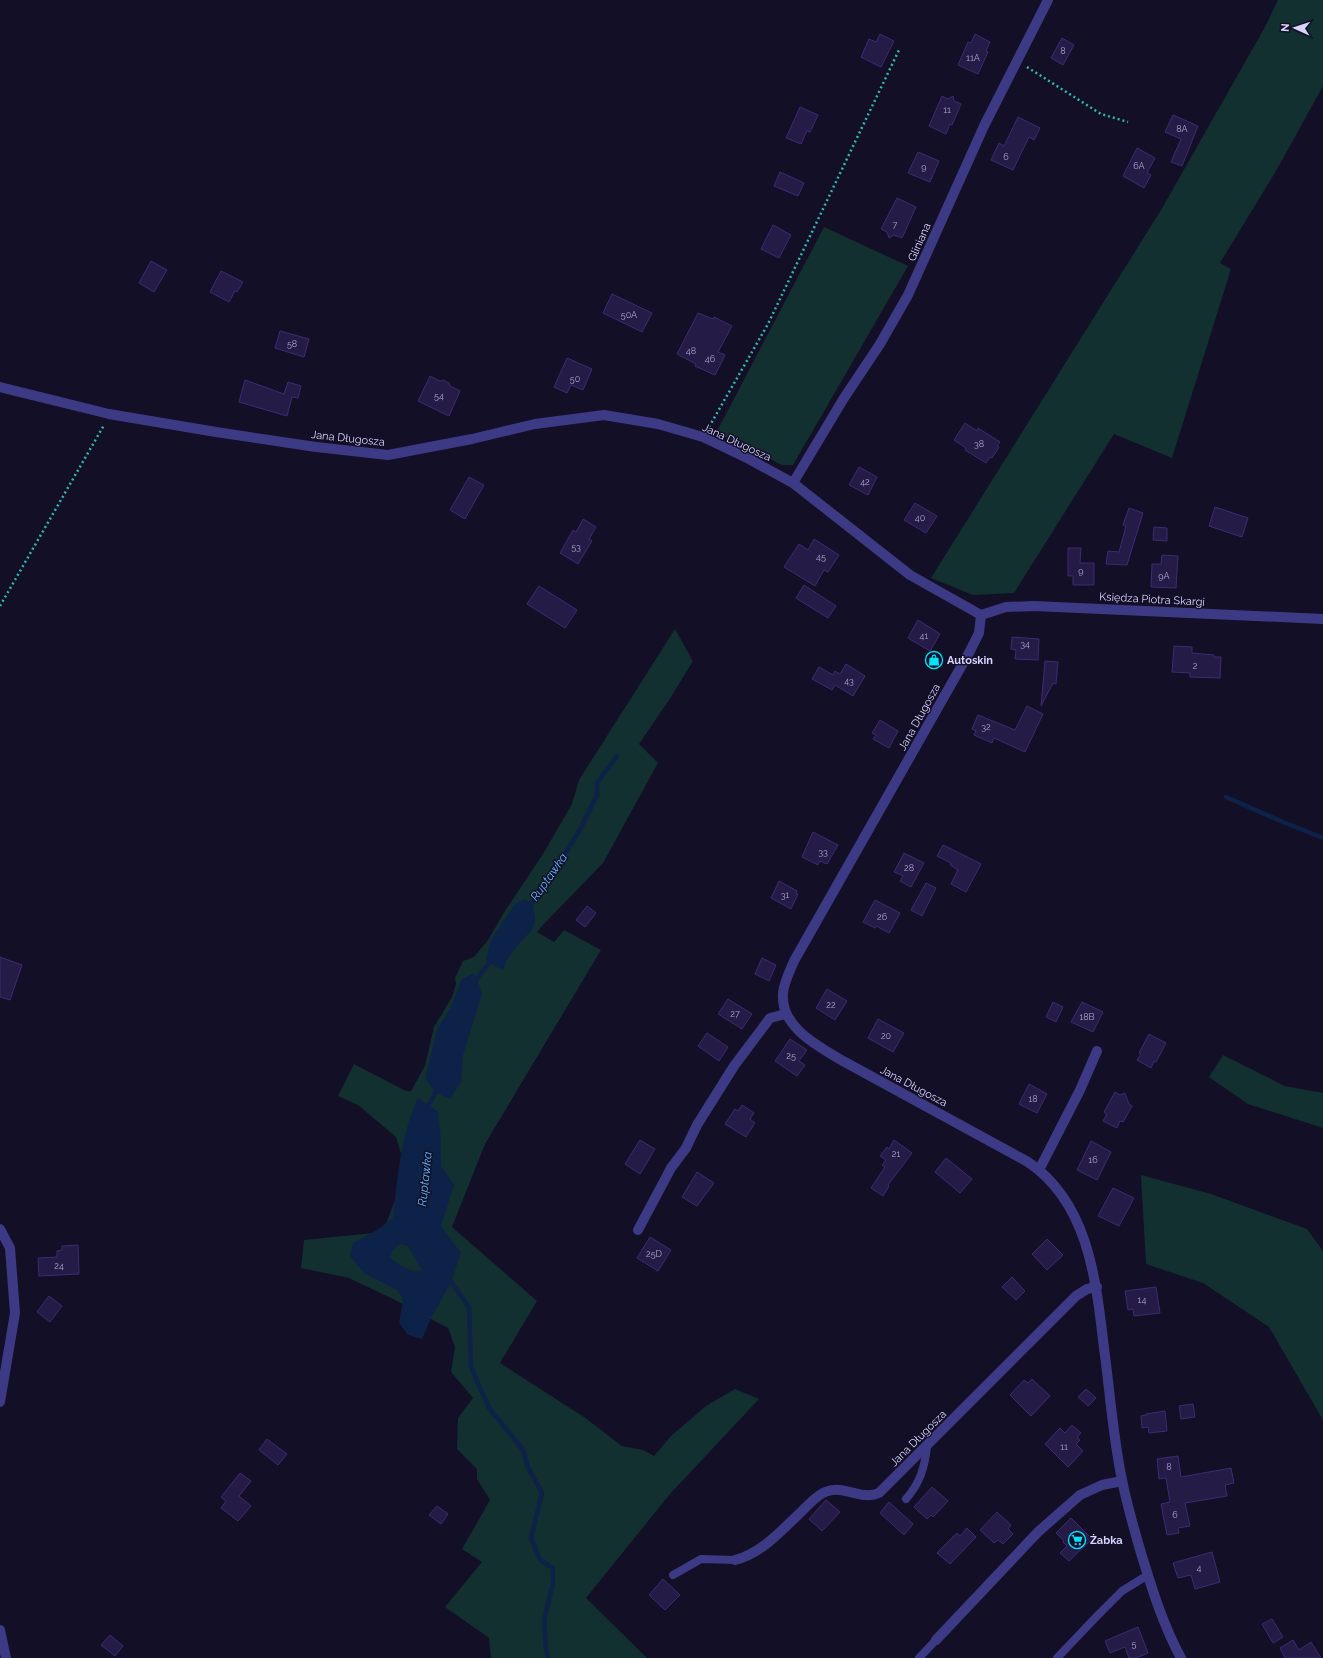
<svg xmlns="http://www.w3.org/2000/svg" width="1323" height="1658" font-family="Raleway,sans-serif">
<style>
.green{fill:#12302f}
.water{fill:#0c2248;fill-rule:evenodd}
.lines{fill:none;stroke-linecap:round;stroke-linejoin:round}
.stream{stroke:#0c2248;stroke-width:4.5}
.building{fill:#241b47;stroke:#3b2d73}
.path{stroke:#2fb8b0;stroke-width:2.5;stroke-dasharray:2 3;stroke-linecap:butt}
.service{stroke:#3d3a85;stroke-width:8}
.minor{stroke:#3d3a85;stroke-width:10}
.labels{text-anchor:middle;stroke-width:3;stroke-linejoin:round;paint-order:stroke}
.number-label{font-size:9px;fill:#aca6d1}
.street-label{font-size:11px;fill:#d9d4ff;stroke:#130f26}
.poi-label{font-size:11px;font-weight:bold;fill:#d9d4ff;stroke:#130f26;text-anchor:start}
.water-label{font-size:12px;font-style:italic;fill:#62b6ff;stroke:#130f26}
</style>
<rect width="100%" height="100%" fill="#130f26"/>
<!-- green -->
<path class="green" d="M 1278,0 L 1323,0 L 1323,86 L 1276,171 L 1220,263 L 1231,269 L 1172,458 L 1114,434 L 1014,593 L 973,595 L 931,578 L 1161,210 L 1265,27 Z
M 824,227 L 908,266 L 793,465 L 782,465 L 716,433 Z
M 675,629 L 693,661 L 671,697 L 639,744 L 658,763 L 603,863 L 542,926 L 537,932 L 554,942 L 564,930 L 601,950 L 485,1144 L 452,1227 L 537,1301 L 500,1363 L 584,1417 L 622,1446 L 643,1450 L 654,1456 L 671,1436 L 706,1406 L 735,1389 L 759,1399 L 670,1494 L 586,1598 L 647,1658 L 491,1658 L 489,1638 L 445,1607 L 482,1562 L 462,1549 L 490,1500 L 477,1479 L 477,1469 L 457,1449 L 458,1418 L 473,1398 L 451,1372 L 455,1347 L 448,1328 L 397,1301 L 349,1278 L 301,1268 L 304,1240 L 383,1232 L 401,1184 L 402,1157 L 396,1137 L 358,1105 L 338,1096 L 354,1064 L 406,1091 L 411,1091 L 425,1066 L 434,1027 L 452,997 L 456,984 L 455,978 L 463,961 L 474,957 L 488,940 L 505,911 L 543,854 L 572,804 L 579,780 Z
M 1223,1055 L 1285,1086 L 1323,1093 L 1323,1128 L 1248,1104 L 1209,1077 Z
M 1141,1175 L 1211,1194 L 1307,1229 L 1323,1251 L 1323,1420 L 1269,1327 L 1203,1283 L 1146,1264 Z"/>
<!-- water -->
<path class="water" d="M 525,899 L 533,906 L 535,919 L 532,930 L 521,941 L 506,961 L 503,970 L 486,961 L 490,941 L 515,904 Z
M 474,973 L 482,993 L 463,1055 L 461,1082 L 450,1099 L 435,1092 L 425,1078 L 437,1030 L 450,1009 L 462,979 Z
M 418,1098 L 438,1112 L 441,1139 L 441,1166 L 454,1185 L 441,1226 L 461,1253 L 451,1282 L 432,1316 L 422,1339 L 408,1335 L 399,1323 L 403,1299 L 397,1290 L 364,1273 L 350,1256 L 353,1243 L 377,1230 L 393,1218 C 398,1175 400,1138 418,1098 ZM 399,1244 L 408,1246 L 422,1270 C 411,1274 398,1265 390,1257 L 393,1250 Z"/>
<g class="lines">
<!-- stream -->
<path class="stream" d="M 1226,797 L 1283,822 L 1323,838
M 526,909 L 541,893 L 581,828 L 597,795 L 597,783 L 617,756
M 475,984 L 476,980 L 492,959
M 429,1110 L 429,1104 L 438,1088
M 450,1277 L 451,1282 L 469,1307 L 471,1367 L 489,1408 L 523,1450 L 528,1467 L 542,1493 L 531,1538 L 540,1560 L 553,1568 L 553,1583 L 544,1620 L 546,1650 L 548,1658"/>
</g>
<!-- building -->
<path class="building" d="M 880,34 L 894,41 L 881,67 L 861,57 L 869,39 L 876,42 Z
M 975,34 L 990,42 L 986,51 L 988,52 L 978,74 L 958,65 L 968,42 L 971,43 Z
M 1062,38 L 1074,45 L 1063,65 L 1051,58 Z
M 942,96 L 948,99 L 953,96 L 954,101 L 961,104 L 952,125 L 950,124 L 946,134 L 929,126 Z
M 800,107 L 818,115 L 810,132 L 807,131 L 801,144 L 786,138 Z
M 1173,115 L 1198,126 L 1182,166 L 1171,162 L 1181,139 L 1165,132 Z
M 1018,117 L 1040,128 L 1034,140 L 1029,137 L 1013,170 L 991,160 L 999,143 L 1004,146 Z
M 1137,148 L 1155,158 L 1147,173 L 1151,175 L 1144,188 L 1123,176 Z
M 918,152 L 939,161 L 930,182 L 908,173 Z
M 780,172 L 804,183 L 798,196 L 774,186 Z
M 897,198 L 916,207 L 902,238 L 894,235 L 889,238 L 887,232 L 881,229 Z
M 773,225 L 791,235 L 779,258 L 761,249 Z
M 151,261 L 167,270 L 154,292 L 139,283 Z
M 221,271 L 243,282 L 237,292 L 235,291 L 229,302 L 210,292 Z
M 612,294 L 652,313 L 642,332 L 603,313 Z
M 698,313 L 713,319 L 714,317 L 732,326 L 718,352 L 725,355 L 715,375 L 695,366 L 696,364 L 677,354 Z
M 280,331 L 309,339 L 304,357 L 275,348 Z
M 567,358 L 592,369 L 583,390 L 571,385 L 567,393 L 554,387 Z
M 430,376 L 440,381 L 443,380 L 449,383 L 450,386 L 460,391 L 449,416 L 418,401 Z
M 245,380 L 284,394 L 288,382 L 301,386 L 298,398 L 292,397 L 287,416 L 239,402 Z
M 965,423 L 977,431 L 978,428 L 1000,442 L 997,446 L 999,447 L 992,458 L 990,457 L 986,463 L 965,450 L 966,448 L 954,440 Z
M 859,467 L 877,477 L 868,495 L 849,485 Z
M 469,477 L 484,485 L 465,519 L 450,510 Z
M 915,503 L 937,516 L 926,533 L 904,520 Z
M 1215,507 L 1248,518 L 1242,537 L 1209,526 Z
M 1129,508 L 1143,513 L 1127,565 L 1106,564 L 1108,551 L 1119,552 L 1126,526 L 1123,525 Z
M 583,519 L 596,527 L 589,539 L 592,541 L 578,564 L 560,553 L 573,530 L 576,532 Z
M 1154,527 L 1167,528 L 1167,541 L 1153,540 Z
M 814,539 L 839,555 L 828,572 L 824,570 L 815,586 L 784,567 L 799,544 L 808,550 Z
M 1068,548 L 1081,548 L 1080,563 L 1094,563 L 1094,585 L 1073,585 L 1073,576 L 1068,576 Z
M 1162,555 L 1178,556 L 1176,588 L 1151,587 L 1152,564 L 1161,564 Z
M 804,585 L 836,606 L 828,618 L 796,598 Z
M 539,586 L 577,610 L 565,628 L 527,604 Z
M 918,620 L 940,634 L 930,651 L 908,638 Z
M 1012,637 L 1039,639 L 1038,660 L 1015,659 L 1016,650 L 1011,649 Z
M 1174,646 L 1192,647 L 1192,653 L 1214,655 L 1214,657 L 1221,657 L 1220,678 L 1190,677 L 1190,673 L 1172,672 Z
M 1045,661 L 1058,662 L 1056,684 L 1053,683 L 1041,706 Z
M 846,664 L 865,676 L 853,696 L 835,685 L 832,690 L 812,679 L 819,667 L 833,675 L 835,671 L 840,674 Z
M 1027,706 L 1043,714 L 1025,752 L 994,738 L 992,743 L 974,735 L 976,731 L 972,729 L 978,715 L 1015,730 Z
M 880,720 L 898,731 L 889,748 L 873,739 L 876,735 L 872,733 Z
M 813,832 L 838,845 L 827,864 L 820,861 L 818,865 L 802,857 Z
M 943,845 L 981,864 L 966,892 L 951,884 L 958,870 L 950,865 L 951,863 L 937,856 Z
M 904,853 L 924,863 L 911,887 L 900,881 L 903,876 L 894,872 Z
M 779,881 L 797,891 L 796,893 L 798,894 L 791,909 L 771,898 Z
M 926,883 L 936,888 L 922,916 L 911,910 Z
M 875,900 L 900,913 L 889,933 L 876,926 L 875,928 L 863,922 Z
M 587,906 L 596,913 L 585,927 L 576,920 Z
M 0,957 L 22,965 L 10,1000 L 0,997 Z
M 762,958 L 776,965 L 769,981 L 755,974 Z
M 827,989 L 847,1001 L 835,1020 L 816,1008 Z
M 728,999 L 752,1014 L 742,1029 L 718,1014 Z
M 1053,1002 L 1063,1007 L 1056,1022 L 1046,1017 Z
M 1082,1002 L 1103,1012 L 1093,1032 L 1071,1022 Z
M 878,1019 L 904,1033 L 893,1052 L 868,1038 Z
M 707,1033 L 728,1047 L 719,1061 L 698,1046 Z
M 1149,1034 L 1166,1043 L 1156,1062 L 1154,1061 L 1151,1068 L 1137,1060 L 1141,1054 L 1139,1053 Z
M 790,1039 L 807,1050 L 799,1061 L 805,1065 L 797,1076 L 775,1061 Z
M 1029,1084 L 1047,1094 L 1037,1113 L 1019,1104 Z
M 1115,1092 L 1120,1095 L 1125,1093 L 1129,1104 L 1132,1106 L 1123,1122 L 1120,1121 L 1117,1128 L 1103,1121 L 1107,1114 L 1104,1112 Z
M 742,1105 L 754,1113 L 750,1119 L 755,1123 L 746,1137 L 725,1124 L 735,1109 L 738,1111 Z
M 640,1140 L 655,1149 L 640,1174 L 625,1164 Z
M 894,1140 L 912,1153 L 888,1185 L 889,1186 L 883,1196 L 871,1188 L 885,1167 L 882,1165 L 886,1160 L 880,1156 L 887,1147 L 889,1149 Z
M 1091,1141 L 1111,1152 L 1097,1180 L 1077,1170 Z
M 946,1158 L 972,1179 L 960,1193 L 935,1172 Z
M 697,1172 L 714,1183 L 697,1206 L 682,1197 Z
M 1113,1188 L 1134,1198 L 1119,1226 L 1098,1216 Z
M 650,1237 L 671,1250 L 658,1271 L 637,1258 Z
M 1047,1239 L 1063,1255 L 1047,1270 L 1032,1254 Z
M 78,1245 L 79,1274 L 39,1276 L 38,1258 L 57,1257 L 57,1251 L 62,1250 L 62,1246 Z
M 1012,1277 L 1025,1291 L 1016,1300 L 1002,1287 Z
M 1156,1287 L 1160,1313 L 1134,1316 L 1133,1309 L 1128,1310 L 1125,1291 Z
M 49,1296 L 62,1306 L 50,1322 L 37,1312 Z
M 1032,1379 L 1050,1396 L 1031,1416 L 1010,1395 L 1024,1380 L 1028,1383 Z
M 1086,1389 L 1096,1398 L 1088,1406 L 1078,1397 Z
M 1193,1404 L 1195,1417 L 1181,1419 L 1179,1406 Z
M 1165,1411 L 1167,1431 L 1149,1433 L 1148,1427 L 1142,1428 L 1141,1416 L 1146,1415 L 1146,1414 Z
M 1072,1425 L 1081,1433 L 1077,1437 L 1080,1440 L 1076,1444 L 1083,1451 L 1068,1467 L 1045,1444 L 1060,1428 L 1065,1433 Z
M 267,1439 L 287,1454 L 278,1465 L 259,1450 Z
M 1178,1456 L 1181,1477 L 1231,1468 L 1234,1483 L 1225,1485 L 1227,1496 L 1185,1503 L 1190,1526 L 1178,1528 L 1179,1533 L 1167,1535 L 1161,1504 L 1170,1502 L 1166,1478 L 1159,1479 L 1157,1459 Z
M 240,1473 L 251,1481 L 239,1496 L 251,1506 L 238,1521 L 221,1508 L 226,1501 L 221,1497 Z
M 932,1487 L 948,1501 L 933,1517 L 931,1515 L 927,1519 L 914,1507 Z
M 826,1500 L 840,1512 L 822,1531 L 809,1519 Z
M 889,1502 L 913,1524 L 904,1535 L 880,1513 Z
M 437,1506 L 448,1514 L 441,1524 L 429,1515 Z
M 997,1512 L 1011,1525 L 1008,1529 L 1013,1534 L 1003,1544 L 998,1540 L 994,1543 L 980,1530 Z
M 1071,1518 L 1092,1539 L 1069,1561 L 1060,1553 L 1067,1546 L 1063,1542 L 1064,1541 L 1056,1533 Z
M 967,1528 L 976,1537 L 950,1564 L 937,1553 L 957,1533 L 960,1536 Z
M 1212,1552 L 1220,1582 L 1195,1589 L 1191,1575 L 1178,1578 L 1173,1563 Z
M 663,1579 L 680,1595 L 665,1610 L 649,1595 Z
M 1272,1619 L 1283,1637 L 1273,1643 L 1262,1624 Z
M 1138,1627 L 1148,1653 L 1136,1658 L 1129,1658 L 1125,1647 L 1110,1653 L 1105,1641 Z
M 110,1635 L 123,1646 L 115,1656 L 101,1645 Z
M 1293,1640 L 1299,1650 L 1311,1642 L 1321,1658 L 1285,1658 L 1280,1648 Z"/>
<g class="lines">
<!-- path -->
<path class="path" d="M 1027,67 L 1101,114 L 1128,122
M 709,427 L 768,324 L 899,50
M 0,606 L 104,425"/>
<!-- service -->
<path class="service" d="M 906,1499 C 920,1483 925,1467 927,1446
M 673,1575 L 701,1559 L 735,1560
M 919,1658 L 936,1640
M 1057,1658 L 1098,1615 L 1122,1591 L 1148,1575"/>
<!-- minor -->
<path class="minor" d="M 0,387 L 109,414 L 216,432 L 316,447 L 388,455 L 472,439 L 535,424 L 604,415 L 658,424 L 703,437 L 720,445 L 749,459 L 793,483 L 910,575 L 981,615
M 793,483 L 844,398 L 880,344 L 908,295 L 984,126 L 1048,0
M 981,615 L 979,633 L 970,651 L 794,961 C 790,971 784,982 783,993 C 780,1027 818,1046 843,1061 L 1028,1162 C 1089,1203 1096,1281 1104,1348 C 1110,1392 1113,1437 1122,1480 C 1127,1505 1134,1529 1141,1553 C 1152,1589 1163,1625 1181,1658
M 981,615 L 1006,607 L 1034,606 L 1323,619
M 1039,1170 L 1080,1090 L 1097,1051
M 0,1229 L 10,1248 L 15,1313 L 0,1402
M 638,1230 L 671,1168 L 686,1148 L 697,1125 L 734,1066 L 770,1018 L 786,1014
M 735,1560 C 762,1553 782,1530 802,1511 C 809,1504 816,1496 825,1492 C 844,1484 861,1501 879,1493 L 1076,1296 L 1087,1289 L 1097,1287
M 0,1630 L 6,1658
M 936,1640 L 1038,1532 L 1080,1495 L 1102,1485 L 1122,1481"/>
</g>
<!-- icons -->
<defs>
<g id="shop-ring" transform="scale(0.9)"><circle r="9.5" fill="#130f26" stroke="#00e5ff" stroke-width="1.5"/><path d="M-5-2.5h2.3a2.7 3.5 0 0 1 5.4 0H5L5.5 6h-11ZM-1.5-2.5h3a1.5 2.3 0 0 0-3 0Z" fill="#00e5ff"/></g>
<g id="supermarket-ring" transform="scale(0.9)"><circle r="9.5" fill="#130f26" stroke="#00e5ff" stroke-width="1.5"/><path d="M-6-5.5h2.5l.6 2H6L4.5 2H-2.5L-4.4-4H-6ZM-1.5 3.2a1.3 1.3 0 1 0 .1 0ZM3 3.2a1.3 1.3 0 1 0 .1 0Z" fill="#00e5ff"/></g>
</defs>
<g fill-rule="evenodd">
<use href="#shop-ring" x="934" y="660"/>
<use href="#supermarket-ring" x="1077" y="1540"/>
</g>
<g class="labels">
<!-- number labels -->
<g class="number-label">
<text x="1063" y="54">8</text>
<text x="973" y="61">11A</text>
<text x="947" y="113">11</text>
<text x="1182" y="132">8A</text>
<text x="1006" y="160">6</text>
<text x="1139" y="169">6A</text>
<text x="924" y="170">9</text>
<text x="895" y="228">7</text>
<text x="629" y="318">50A</text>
<text x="292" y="347">58</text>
<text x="691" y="354">48</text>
<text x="710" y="362">46</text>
<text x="575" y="382">50</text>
<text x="439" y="399">54</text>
<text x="979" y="447">38</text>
<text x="865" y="485">42</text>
<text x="920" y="521">40</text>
<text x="576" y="550">53</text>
<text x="821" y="560">45</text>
<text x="1081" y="574">9</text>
<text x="1164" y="579">9A</text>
<text x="924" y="639">41</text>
<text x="1025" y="647">34</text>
<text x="1195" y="669">2</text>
<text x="849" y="684">43</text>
<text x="986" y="730">32</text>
<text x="823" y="855">33</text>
<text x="909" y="871">28</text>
<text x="785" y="898">31</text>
<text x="882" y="920">26</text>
<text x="831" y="1008">22</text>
<text x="735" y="1017">27</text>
<text x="1087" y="1020">18B</text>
<text x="886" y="1039">20</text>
<text x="791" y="1059">25</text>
<text x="1033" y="1102">18</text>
<text x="896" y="1157">21</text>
<text x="1093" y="1163">16</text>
<text x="654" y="1257">25D</text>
<text x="59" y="1269">24</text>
<text x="1142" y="1303">14</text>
<text x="1064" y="1450">11</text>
<text x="1169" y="1470">8</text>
<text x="1175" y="1518">6</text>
<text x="1199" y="1571">4</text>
<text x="1134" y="1647">5</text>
</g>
<!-- street labels -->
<g class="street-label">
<text transform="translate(919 242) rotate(-66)" y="4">Gliniana</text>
<text transform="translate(348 438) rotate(6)" y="4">Jana Długosza</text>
<text transform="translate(737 442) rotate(25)" y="4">Jana Długosza</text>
<text transform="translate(1152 599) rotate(3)" y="4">Księdza Piotra Skargi</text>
<text transform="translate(919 717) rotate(-61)" y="4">Jana Długosza</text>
<text transform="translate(914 1086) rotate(28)" y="4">Jana Długosza</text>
<text transform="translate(918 1438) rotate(-45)" y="4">Jana Długosza</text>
</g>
<!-- poi labels -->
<g class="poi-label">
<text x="947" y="664">Autoskin</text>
<text x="1090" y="1544">Żabka</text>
</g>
<!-- water labels -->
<g class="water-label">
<text transform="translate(549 877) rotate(-55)" y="4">Ruptawka</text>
<text transform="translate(425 1179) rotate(-84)" y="4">Ruptawka</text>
</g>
</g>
<!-- north arrow -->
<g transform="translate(1295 28) rotate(273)" stroke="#130f26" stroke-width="3" paint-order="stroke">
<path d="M0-3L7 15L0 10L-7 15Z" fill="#d9d4ff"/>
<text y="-6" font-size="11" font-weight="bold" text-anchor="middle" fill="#d9d4ff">N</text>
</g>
</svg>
